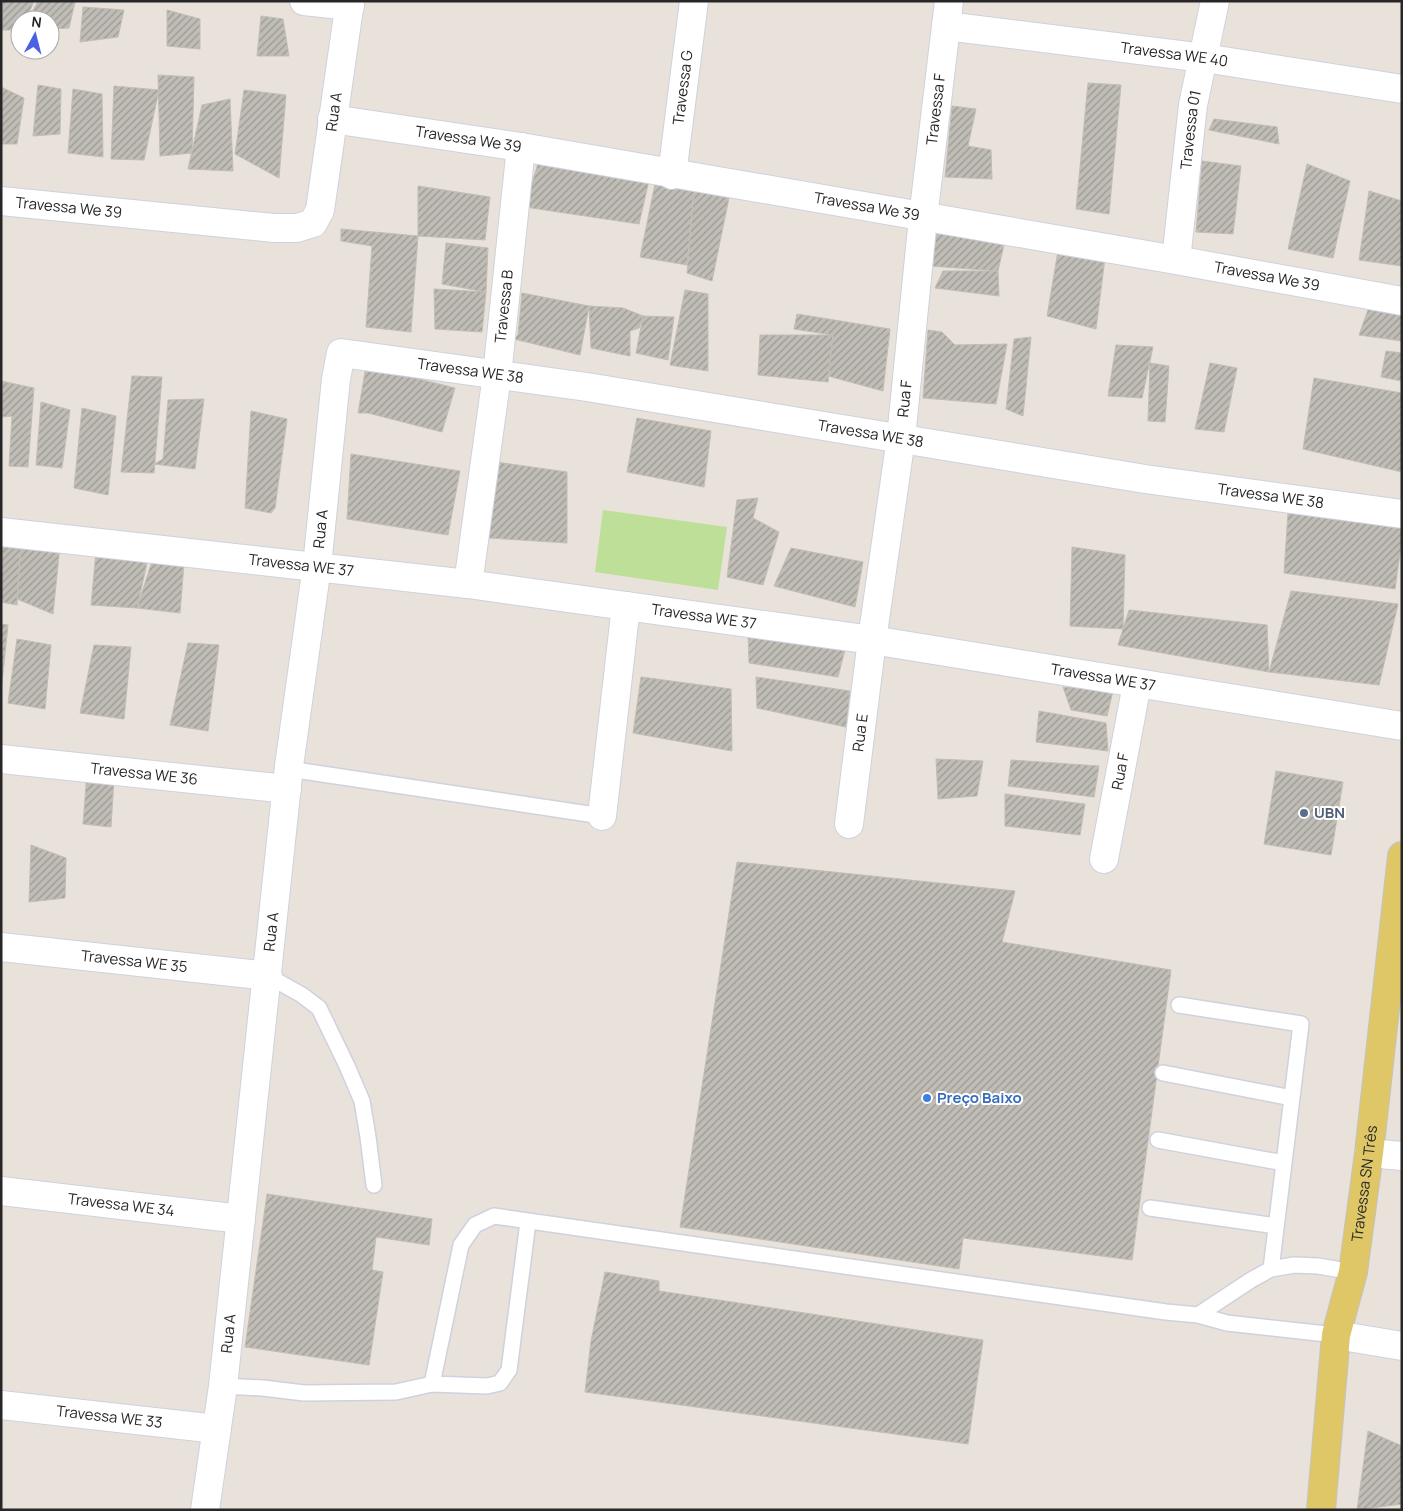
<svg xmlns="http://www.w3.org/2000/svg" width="1403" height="1511" font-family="Manrope,sans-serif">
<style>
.pitch{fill:#bedf98}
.building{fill:url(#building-hatch);stroke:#c2beb4}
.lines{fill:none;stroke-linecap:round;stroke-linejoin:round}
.service-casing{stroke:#cfd1de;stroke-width:18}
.minor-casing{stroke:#cfd1de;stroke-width:30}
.primary-casing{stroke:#c3c3c3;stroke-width:30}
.service{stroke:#fff;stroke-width:15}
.minor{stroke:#fff;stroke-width:28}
.primary{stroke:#dfc768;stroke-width:28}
.service-dot{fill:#5c6f8a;stroke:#fff;stroke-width:2}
.shop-dot{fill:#3f7fe0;stroke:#fff;stroke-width:2}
.labels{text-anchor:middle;stroke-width:4;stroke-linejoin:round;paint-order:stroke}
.street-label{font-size:15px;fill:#272727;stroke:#fff}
.service-label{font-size:15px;font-weight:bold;fill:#4e5e75;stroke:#fff;text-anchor:start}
.shop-label{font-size:15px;font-weight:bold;fill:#366cbe;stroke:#fff;text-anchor:start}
</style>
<defs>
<pattern id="building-hatch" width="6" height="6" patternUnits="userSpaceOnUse" patternTransform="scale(1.25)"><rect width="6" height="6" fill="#c0bcb6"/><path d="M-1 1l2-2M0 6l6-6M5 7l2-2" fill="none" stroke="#9c9994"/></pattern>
</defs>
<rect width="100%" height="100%" fill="#e8e2da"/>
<!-- pitch -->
<path class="pitch" d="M 603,510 L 727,527 L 718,590 L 595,572 Z"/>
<!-- building -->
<path class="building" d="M 3,1 L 34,1 L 26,20 L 20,20 L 20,30 L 2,30 Z
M 38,1 L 75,2 L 69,28 L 50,29 L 50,20 L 28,20 Z
M 83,7 L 124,10 L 118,37 L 80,42 Z
M 167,10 L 200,19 L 200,49 L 167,46 Z
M 261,16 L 283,19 L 289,56 L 257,56 Z
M 158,75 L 194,77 L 192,153 L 160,156 Z
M 1088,83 L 1121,85 L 1109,214 L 1076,209 Z
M 38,85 L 61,89 L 60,134 L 33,136 Z
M 114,86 L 159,90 L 144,160 L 111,159 Z
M 1,87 L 24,98 L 17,144 L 1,144 Z
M 73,89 L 102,94 L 103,157 L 68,153 Z
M 244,90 L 286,95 L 279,178 L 235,154 Z
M 230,99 L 233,171 L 188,169 L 202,105 Z
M 952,106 L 976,109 L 968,146 L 991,150 L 992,179 L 945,177 Z
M 1214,119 L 1277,127 L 1279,144 L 1209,130 Z
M 539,160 L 650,176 L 639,224 L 525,207 Z
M 1202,161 L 1241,166 L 1233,234 L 1196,232 Z
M 1307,164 L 1350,181 L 1333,258 L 1288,249 Z
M 655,184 L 694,190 L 687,265 L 640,257 Z
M 418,186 L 490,197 L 485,240 L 418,236 Z
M 694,190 L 730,193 L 712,281 L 687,273 Z
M 1369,191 L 1402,201 L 1402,266 L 1359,260 Z
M 938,226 L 1004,245 L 998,271 L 931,266 Z
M 341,229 L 418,236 L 411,332 L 366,327 L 372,246 L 341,241 Z
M 446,243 L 488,248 L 486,292 L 442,284 Z
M 1059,245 L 1105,258 L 1096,329 L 1047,316 Z
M 943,271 L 998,271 L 999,296 L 935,288 Z
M 434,289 L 486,292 L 482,332 L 435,329 Z
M 685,290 L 708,294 L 708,371 L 670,365 Z
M 522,293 L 589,306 L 580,355 L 514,339 L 518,335 Z
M 1370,304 L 1402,309 L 1402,341 L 1359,335 Z
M 589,306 L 623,308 L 643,316 L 639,328 L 630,331 L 630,356 L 591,348 Z
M 797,314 L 890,329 L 883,391 L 828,376 L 833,335 L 794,329 Z
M 643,316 L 674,317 L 668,360 L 636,353 Z
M 928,330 L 942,332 L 955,345 L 1007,344 L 996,404 L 923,398 Z
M 760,335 L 833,335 L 828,382 L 758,375 Z
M 1031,337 L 1023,416 L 1006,409 L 1014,339 Z
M 1116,345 L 1153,347 L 1142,398 L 1108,396 Z
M 1386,351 L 1402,353 L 1402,381 L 1381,377 Z
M 1150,363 L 1169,366 L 1165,422 L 1148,421 Z
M 1210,363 L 1237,368 L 1224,432 L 1195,429 Z
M 366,366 L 455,388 L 442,432 L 368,413 L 358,413 Z
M 132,376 L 162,377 L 154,473 L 121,472 Z
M 1314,378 L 1402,393 L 1402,472 L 1303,449 Z
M 1,381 L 34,388 L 28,467 L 9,466 L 12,416 L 2,417 Z
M 204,399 L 195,469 L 154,464 L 163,459 L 168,400 Z
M 41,402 L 70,410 L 62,468 L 36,465 Z
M 82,408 L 116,416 L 108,495 L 74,488 Z
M 251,411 L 287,419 L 275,508 L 271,513 L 245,508 Z
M 637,418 L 711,431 L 704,487 L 627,472 Z
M 351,454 L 460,471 L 448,535 L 347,519 Z
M 496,462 L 567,472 L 567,543 L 489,538 Z
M 758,498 L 753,518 L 779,532 L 763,585 L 727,577 L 737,500 Z
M 1288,512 L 1402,528 L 1402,539 L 1395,589 L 1284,573 Z
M 1,539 L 21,542 L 17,605 L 1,602 Z
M 21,542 L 60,546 L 53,614 L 17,599 Z
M 1072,547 L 1125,555 L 1123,629 L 1070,626 Z
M 791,548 L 863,562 L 855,607 L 774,586 Z
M 96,552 L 149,554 L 137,608 L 91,605 Z
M 153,558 L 184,563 L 180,613 L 137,608 Z
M 1291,591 L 1398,604 L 1379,685 L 1269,672 Z
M 1129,610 L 1267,625 L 1269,672 L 1118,645 Z
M 1,624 L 8,625 L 1,692 Z
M 748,631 L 846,646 L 838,677 L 749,663 Z
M 17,639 L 51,645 L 45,709 L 8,703 Z
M 188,643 L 219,645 L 208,731 L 170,725 Z
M 94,645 L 131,647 L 124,719 L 80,713 Z
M 641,677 L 731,689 L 732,751 L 633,733 Z
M 756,677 L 850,691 L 846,727 L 757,708 Z
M 1063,687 L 1113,691 L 1107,716 L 1071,710 Z
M 1039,711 L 1106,723 L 1108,751 L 1036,742 Z
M 936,759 L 983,761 L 977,796 L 938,799 Z
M 1011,760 L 1099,766 L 1094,797 L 1008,786 Z
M 1276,771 L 1343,782 L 1331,855 L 1264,844 Z
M 87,773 L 114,779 L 111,827 L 83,824 Z
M 1005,794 L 1085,804 L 1080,835 L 1005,826 Z
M 31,845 L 66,858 L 65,898 L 29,902 Z
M 737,862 L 1015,891 L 1002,942 L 1171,970 L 1132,1260 L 963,1238 L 959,1269 L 680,1227 Z
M 267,1194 L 432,1219 L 429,1245 L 376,1237 L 372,1270 L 383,1272 L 369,1365 L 245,1347 Z
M 605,1272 L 659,1281 L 659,1291 L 983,1340 L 968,1444 L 585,1392 L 591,1341 Z
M 1368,1431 L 1402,1446 L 1402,1504 L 1357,1510 Z"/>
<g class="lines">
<!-- service casing -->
<g class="service-casing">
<path id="service" d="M 289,769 L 602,816
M 268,976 L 302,995 L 319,1008 L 347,1066 L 362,1101 L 368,1137 L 374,1185
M 1179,1005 L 1301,1024 L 1271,1269
M 1163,1073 L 1292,1098
M 1158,1140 L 1284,1163
M 1150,1208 L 1276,1226
M 1198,1315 L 1227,1323 L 1336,1335
M 432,1384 L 487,1386 L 500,1383 L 509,1370 L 528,1222
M 223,1386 L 263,1388 L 304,1393 L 396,1392 L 432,1384 L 461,1245 L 475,1225 L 494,1216 L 1166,1312 L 1198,1315 L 1251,1280 L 1271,1269 L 1294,1265 L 1318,1266 L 1353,1272"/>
</g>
<!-- minor casing -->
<g class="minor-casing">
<g id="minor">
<path d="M 304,1 L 350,6"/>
<path id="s1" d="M 946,26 L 1204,58 L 1402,89"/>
<path id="s2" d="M 332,119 L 521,147 L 1176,260 L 1402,301"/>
<path id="s3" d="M 672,175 L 694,1"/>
<path id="s4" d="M 1,201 L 274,228 L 297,228 L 313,223 L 320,210 L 350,1"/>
<path id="s5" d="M 1176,260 L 1193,105 L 1215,1"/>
<path id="s6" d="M 1,532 L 468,584 L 872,640 L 1402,726"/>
<path id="s7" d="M 468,584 L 497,375 L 521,147"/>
<path id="s8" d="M 1,759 L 287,789"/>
<path d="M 602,816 L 626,606"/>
<path id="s9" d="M 849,824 L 872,640 L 901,438 L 923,218 L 949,1"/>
<path id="s10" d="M 1104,859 L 1137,684"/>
<path id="s11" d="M 1,947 L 268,976"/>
<path d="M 1369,1153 L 1402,1156"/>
<path id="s12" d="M 1,1191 L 241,1219"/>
<path d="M 1336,1335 L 1402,1346"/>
<path id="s13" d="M 1,1405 L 217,1429"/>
<path id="s14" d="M 205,1510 L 223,1386 L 289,766 L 317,566 L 336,379 L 341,353 L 587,387 L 1145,479 L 1402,514"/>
</g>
</g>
<!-- primary casing -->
<g class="primary-casing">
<g id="primary">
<path id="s15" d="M 1321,1510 L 1336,1335 L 1353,1272 L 1369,1153 L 1402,856"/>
</g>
</g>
<!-- service -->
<use href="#service" class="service"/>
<!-- minor -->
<use href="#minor" class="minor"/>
<!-- primary -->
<use href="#primary" class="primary"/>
</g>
<!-- markers -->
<circle class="service-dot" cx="1304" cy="813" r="5"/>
<circle class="shop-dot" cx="927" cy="1098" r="5"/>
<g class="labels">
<!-- street labels -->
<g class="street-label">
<text dy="5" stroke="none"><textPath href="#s1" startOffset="230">Travessa WE 40</textPath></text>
<text dy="5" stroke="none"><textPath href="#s3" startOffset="88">Travessa G</textPath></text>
<text dy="5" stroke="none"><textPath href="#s9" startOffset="720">Travessa F</textPath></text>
<text dy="5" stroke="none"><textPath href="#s4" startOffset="428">Rua A</textPath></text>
<text dy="5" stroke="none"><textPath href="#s5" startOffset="131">Travessa 01</textPath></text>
<text dy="5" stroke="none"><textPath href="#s2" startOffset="138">Travessa We 39</textPath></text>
<text dy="5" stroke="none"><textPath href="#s4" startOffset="68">Travessa We 39</textPath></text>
<text dy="5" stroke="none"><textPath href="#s2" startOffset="542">Travessa We 39</textPath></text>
<text dy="5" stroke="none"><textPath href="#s2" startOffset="948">Travessa We 39</textPath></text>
<text dy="5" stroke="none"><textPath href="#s7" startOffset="280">Travessa B</textPath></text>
<text dy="5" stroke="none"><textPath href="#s14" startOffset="1296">Travessa WE 38</textPath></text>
<text dy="5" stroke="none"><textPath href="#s9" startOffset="429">Rua F</textPath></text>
<text dy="5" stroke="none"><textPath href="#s14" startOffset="1701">Travessa WE 38</textPath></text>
<text dy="5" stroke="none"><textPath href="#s14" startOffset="2106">Travessa WE 38</textPath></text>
<text dy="5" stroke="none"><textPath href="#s14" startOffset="988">Rua A</textPath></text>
<text dy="5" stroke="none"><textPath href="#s6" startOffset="302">Travessa WE 37</textPath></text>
<text dy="5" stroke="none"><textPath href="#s6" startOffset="708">Travessa WE 37</textPath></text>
<text dy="5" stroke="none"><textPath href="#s6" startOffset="1112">Travessa WE 37</textPath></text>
<text dy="5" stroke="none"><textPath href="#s9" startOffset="92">Rua E</textPath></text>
<text dy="5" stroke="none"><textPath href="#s10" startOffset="89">Rua F</textPath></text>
<text dy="5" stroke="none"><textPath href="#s8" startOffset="144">Travessa WE 36</textPath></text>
<text dy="5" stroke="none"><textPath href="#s14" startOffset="582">Rua A</textPath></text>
<text dy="5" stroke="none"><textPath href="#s11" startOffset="134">Travessa WE 35</textPath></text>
<text dy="5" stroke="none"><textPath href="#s15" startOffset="330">Travessa SN Três</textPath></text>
<text dy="5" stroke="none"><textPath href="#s12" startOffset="121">Travessa WE 34</textPath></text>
<text dy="5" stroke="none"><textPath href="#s14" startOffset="178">Rua A</textPath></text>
<text dy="5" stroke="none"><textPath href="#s13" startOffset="109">Travessa WE 33</textPath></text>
</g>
<!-- service labels -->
<g class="service-label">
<text x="1314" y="818">UBN</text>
</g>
<!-- shop labels -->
<g class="shop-label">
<text x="937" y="1103">Preço Baixo</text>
</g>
</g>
<!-- border -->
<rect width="1403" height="1511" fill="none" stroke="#272727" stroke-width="5"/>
<!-- north arrow -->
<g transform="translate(35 35) rotate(7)"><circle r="24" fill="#ffffff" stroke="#a9a9a9"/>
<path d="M0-4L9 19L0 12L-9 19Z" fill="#4b61e3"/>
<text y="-8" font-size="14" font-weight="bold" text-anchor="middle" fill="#272727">N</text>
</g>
</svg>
